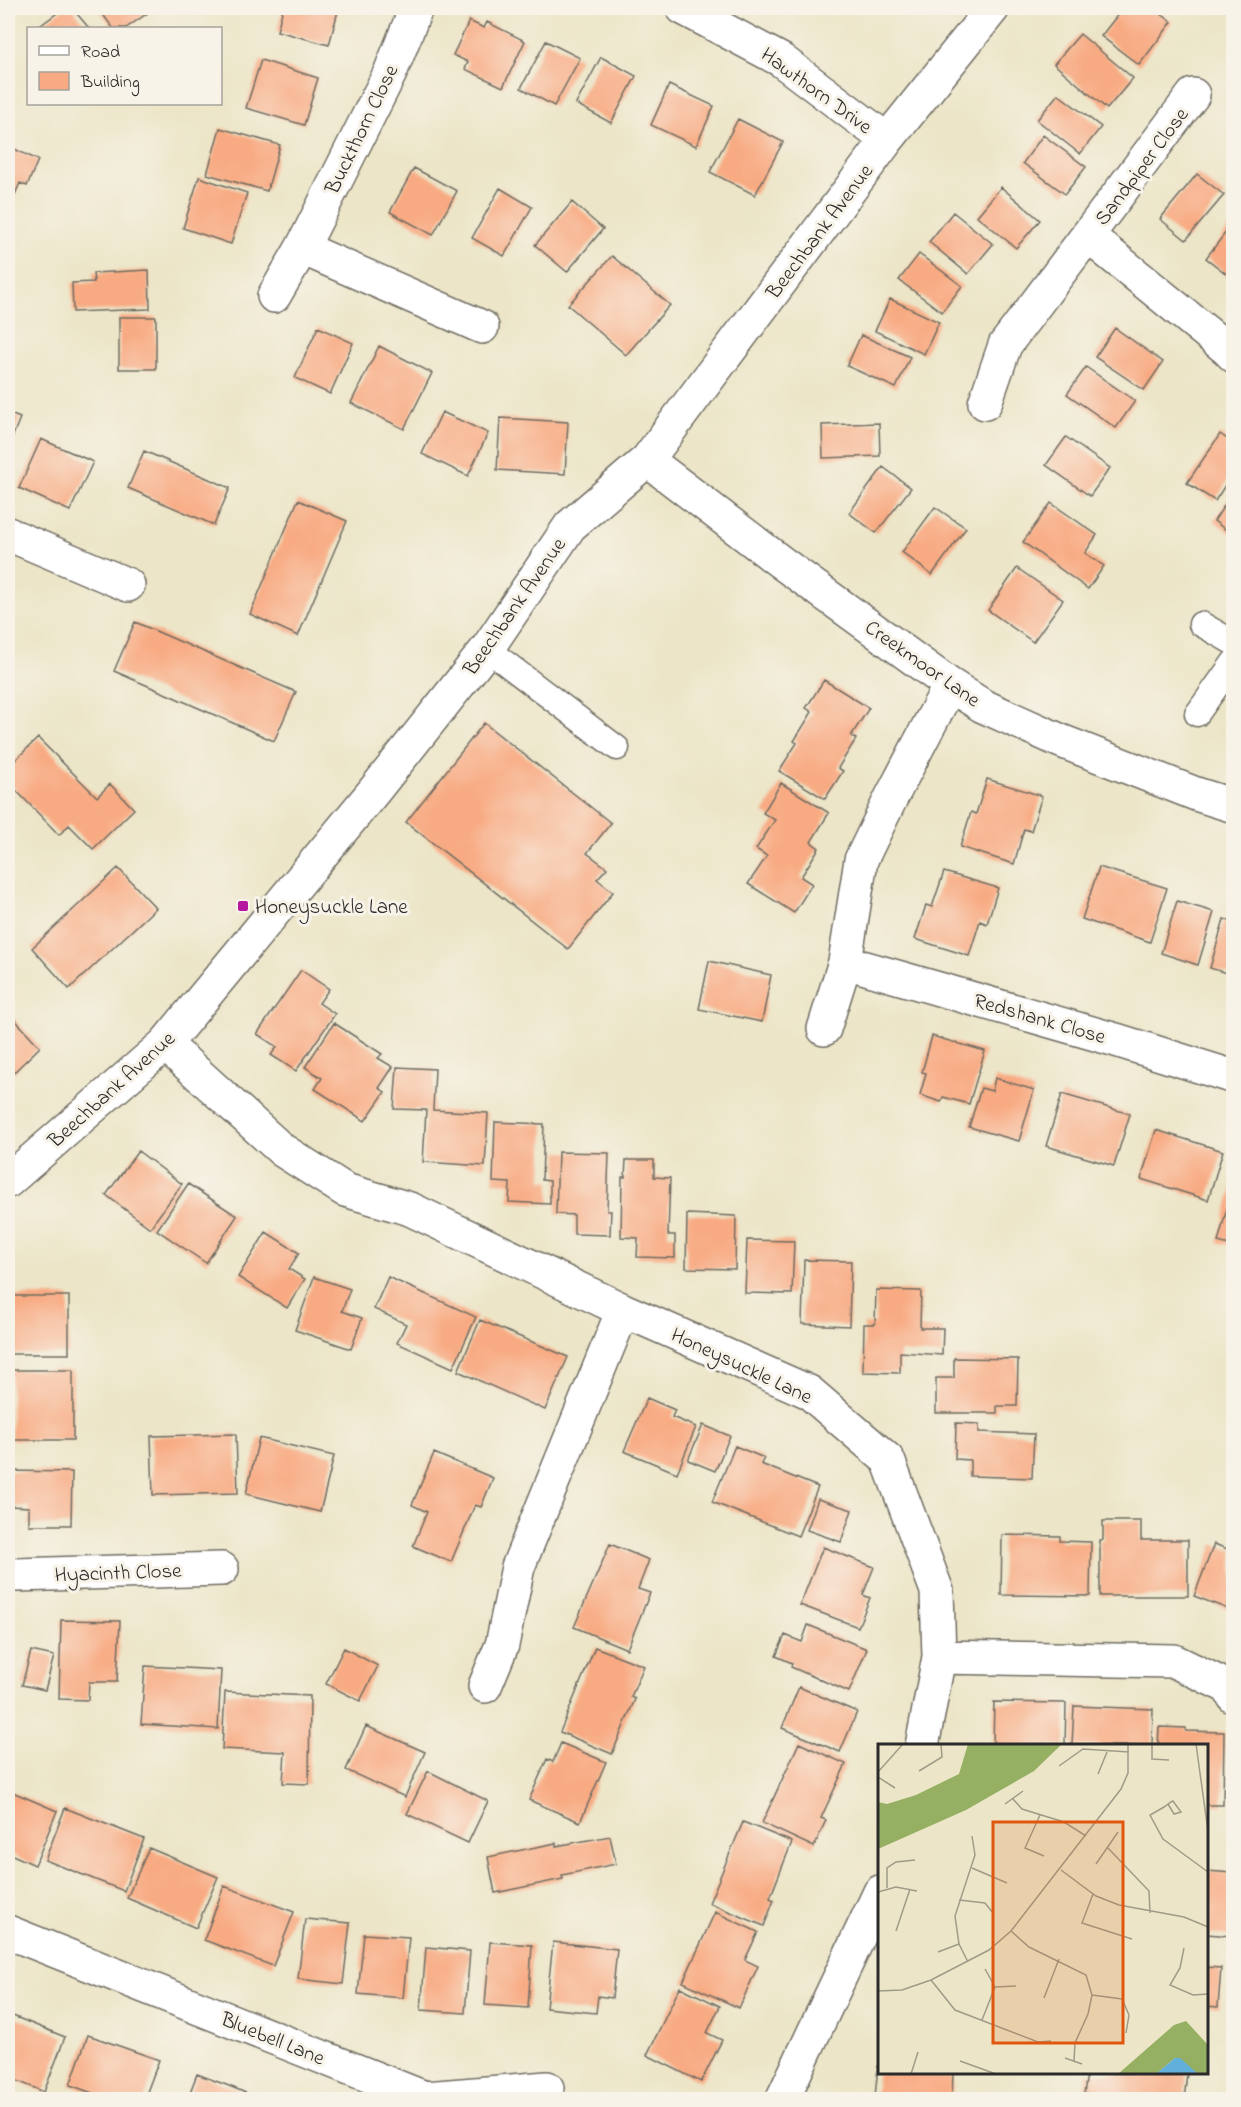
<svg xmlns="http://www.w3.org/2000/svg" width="1241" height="2107" font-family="'Indie Flower',sans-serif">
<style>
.building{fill:#f8ab83}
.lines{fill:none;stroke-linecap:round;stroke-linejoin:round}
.service-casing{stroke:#6f6c62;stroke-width:27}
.minor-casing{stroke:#6f6c62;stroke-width:36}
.service{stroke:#fff;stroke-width:24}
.minor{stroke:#fff;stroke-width:33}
.poi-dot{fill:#b5179e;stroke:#f7f3e8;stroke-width:2}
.labels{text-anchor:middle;stroke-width:6;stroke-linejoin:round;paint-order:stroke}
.street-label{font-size:21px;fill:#2b2b2b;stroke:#f7f3e8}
.poi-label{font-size:21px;fill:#2b2b2b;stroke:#f7f3e8;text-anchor:start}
.inset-road{fill:none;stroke:#9f9b89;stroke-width:1.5}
.view{fill:#df570e;fill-opacity:0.15;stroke:#df570e;stroke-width:3}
.inset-edge{fill:none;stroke:#2b2b2b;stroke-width:3}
</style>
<rect width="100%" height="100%" fill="#f7f3e8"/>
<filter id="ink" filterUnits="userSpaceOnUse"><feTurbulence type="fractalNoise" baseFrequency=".0167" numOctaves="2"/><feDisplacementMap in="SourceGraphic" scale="12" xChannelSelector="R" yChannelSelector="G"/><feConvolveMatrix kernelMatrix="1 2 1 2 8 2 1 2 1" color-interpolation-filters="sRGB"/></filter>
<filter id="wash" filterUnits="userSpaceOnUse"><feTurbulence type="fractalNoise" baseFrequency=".008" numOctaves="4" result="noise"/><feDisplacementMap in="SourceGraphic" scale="24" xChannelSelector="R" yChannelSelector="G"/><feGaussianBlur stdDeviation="1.35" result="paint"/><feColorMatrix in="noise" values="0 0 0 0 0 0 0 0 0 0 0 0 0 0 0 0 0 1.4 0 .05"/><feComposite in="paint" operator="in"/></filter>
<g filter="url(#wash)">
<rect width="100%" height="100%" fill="#ece5c7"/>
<g id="blocks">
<!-- building -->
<path class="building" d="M 64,8 L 72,8 L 89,28 L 37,28 Z
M 98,8 L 146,8 L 149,12 L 126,28 L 113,28 Z
M 283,8 L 325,8 L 338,11 L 329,45 L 277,31 Z
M 1123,8 L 1153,8 L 1172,22 L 1139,65 L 1101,36 Z
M 469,21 L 484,28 L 487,22 L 525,41 L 503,87 L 465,69 L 468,62 L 453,55 Z
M 1080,34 L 1133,78 L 1107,109 L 1054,64 Z
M 546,41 L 580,58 L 554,106 L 521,88 Z
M 601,57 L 636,76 L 611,123 L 576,104 Z
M 261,60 L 318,78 L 304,125 L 246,108 Z
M 669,85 L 714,106 L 696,146 L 651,125 Z
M 1058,94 L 1101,127 L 1080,154 L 1037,120 Z
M 738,119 L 783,142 L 755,195 L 710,172 Z
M 220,128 L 280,145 L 267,191 L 207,174 Z
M 1043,135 L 1086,167 L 1065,194 L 1023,163 Z
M 8,146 L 38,160 L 27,186 L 20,183 L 8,211 Z
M 414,168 L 457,191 L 433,235 L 390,212 Z
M 1197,174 L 1224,195 L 1186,240 L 1160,219 Z
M 199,177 L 247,193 L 231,244 L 183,228 Z
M 1001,187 L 1040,220 L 1016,248 L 977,216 Z
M 500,188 L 532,207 L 504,256 L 472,238 Z
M 572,202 L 603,229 L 567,272 L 535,245 Z
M 953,212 L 993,244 L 968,274 L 929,242 Z
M 1233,223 L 1233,279 L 1206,258 Z
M 919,254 L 962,286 L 942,312 L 899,280 Z
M 612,256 L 670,305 L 626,355 L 568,305 Z
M 149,270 L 150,309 L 73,312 L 72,283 L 94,282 L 93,273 Z
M 890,299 L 939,322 L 924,354 L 875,331 Z
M 119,317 L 156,317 L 156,369 L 119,369 Z
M 318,327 L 353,343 L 330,394 L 295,378 Z
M 1115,328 L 1163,362 L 1144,390 L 1095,357 Z
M 861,335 L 910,357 L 896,388 L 847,366 Z
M 379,346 L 432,373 L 404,429 L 351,403 Z
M 1086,367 L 1135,401 L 1116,428 L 1067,394 Z
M 442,412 L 488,433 L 468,476 L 422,454 Z
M 8,413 L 20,418 L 8,448 Z
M 500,418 L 568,422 L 565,474 L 497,470 Z
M 879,423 L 880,456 L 823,458 L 822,425 Z
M 1220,434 L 1233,443 L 1233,473 L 1215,501 L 1187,483 Z
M 1066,437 L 1110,468 L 1090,496 L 1046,465 Z
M 41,439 L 93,462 L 70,511 L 19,488 Z
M 144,451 L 230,488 L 214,525 L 128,488 Z
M 883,467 L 911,488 L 876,533 L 849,513 Z
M 1233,492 L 1233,535 L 1214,521 Z
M 298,500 L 347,521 L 298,636 L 250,614 Z
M 1051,503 L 1097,535 L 1085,553 L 1104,566 L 1088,589 L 1023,542 Z
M 935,507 L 966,528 L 932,575 L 902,552 Z
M 1017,568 L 1063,600 L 1033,642 L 988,610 Z
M 135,622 L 296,692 L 274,741 L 114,671 Z
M 824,680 L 869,708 L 851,736 L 856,739 L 838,768 L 843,771 L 825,799 L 779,771 L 797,743 L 794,741 L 812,712 L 806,708 Z
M 484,723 L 611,823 L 587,853 L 607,868 L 597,879 L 613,892 L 568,949 L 406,822 Z
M 38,738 L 97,797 L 110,784 L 134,809 L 93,849 L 69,825 L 59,835 L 8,782 L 8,767 Z
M 987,779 L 1042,796 L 1031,831 L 1024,829 L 1014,864 L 960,847 L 971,812 L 976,814 Z
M 781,783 L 829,813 L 811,842 L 819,848 L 801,877 L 812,884 L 794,913 L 748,884 L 767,856 L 756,849 L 775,820 L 763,813 Z
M 1099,867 L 1167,888 L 1150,942 L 1082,919 Z
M 118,868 L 156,908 L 69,989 L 32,948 Z
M 944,872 L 998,888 L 987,924 L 980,921 L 969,956 L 915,939 L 926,905 L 932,907 Z
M 1177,901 L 1214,912 L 1198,965 L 1161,953 Z
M 1224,919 L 1233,922 L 1233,975 L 1210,968 Z
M 709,961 L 771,975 L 762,1022 L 699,1009 Z
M 301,970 L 329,989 L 319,1003 L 335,1014 L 296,1071 L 271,1055 L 277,1047 L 257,1034 Z
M 8,1012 L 40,1047 L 8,1078 Z
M 334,1023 L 382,1054 L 378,1058 L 393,1067 L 379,1088 L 385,1092 L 365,1121 L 315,1089 L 322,1078 L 305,1067 Z
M 932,1036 L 985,1051 L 969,1104 L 943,1097 L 941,1102 L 920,1095 L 926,1073 L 922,1072 Z
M 397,1067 L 435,1069 L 433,1110 L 488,1113 L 485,1166 L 423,1162 L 426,1110 L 394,1109 Z
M 995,1078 L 1034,1090 L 1019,1141 L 969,1127 L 981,1088 L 992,1091 Z
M 1062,1094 L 1130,1114 L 1114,1166 L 1046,1146 Z
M 495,1122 L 544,1124 L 542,1180 L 550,1181 L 550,1204 L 509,1202 L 510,1183 L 493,1182 Z
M 1156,1130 L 1223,1151 L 1208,1200 L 1141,1179 Z
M 138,1151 L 182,1184 L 150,1228 L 106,1195 Z
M 558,1152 L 609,1153 L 607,1211 L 611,1211 L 610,1235 L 574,1234 L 574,1215 L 556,1214 Z
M 626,1160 L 654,1160 L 654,1177 L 670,1178 L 668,1235 L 675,1235 L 675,1258 L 637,1257 L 638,1238 L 621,1237 L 622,1177 L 625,1177 Z
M 188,1184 L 237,1216 L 206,1263 L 157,1230 Z
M 1233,1186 L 1233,1246 L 1218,1242 Z
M 687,1214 L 736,1216 L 735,1269 L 686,1268 Z
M 266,1232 L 299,1253 L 289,1269 L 305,1279 L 287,1308 L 238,1277 Z
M 747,1240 L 794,1241 L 792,1294 L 745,1293 Z
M 804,1260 L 851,1261 L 849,1326 L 802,1324 Z
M 314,1277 L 350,1289 L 342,1311 L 362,1318 L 351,1349 L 295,1330 Z
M 388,1277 L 476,1317 L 453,1368 L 397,1343 L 406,1324 L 374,1309 Z
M 876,1290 L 921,1291 L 920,1328 L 943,1328 L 942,1355 L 900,1352 L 900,1373 L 863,1372 L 864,1324 L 875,1324 Z
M 10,1296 L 69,1296 L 69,1354 L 9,1354 Z
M 480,1320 L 568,1357 L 545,1410 L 458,1371 Z
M 954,1358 L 1018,1359 L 1017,1406 L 997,1406 L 997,1413 L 936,1413 L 936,1378 L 954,1378 Z
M 11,1370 L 73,1370 L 73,1440 L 11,1440 Z
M 647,1398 L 675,1410 L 672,1417 L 696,1427 L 677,1473 L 624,1451 Z
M 956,1423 L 979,1424 L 979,1432 L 1034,1434 L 1032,1478 L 970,1476 L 970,1460 L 955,1459 Z
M 703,1425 L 730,1436 L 715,1471 L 688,1460 Z
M 236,1434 L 238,1493 L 153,1495 L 151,1436 Z
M 259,1438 L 334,1456 L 320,1512 L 246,1494 Z
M 735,1446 L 764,1458 L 761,1464 L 818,1487 L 798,1536 L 712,1502 Z
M 434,1453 L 493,1478 L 481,1507 L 475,1505 L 451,1562 L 413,1546 L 427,1512 L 412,1505 Z
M 9,1471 L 72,1472 L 71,1525 L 29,1525 L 29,1507 L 9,1506 Z
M 818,1499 L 852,1510 L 841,1542 L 807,1530 Z
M 1103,1521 L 1141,1521 L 1141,1540 L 1188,1540 L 1188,1596 L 1100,1596 L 1100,1540 L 1103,1540 Z
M 1002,1535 L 1060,1536 L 1060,1541 L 1091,1542 L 1090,1596 L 1001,1595 Z
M 610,1544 L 649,1560 L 638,1589 L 650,1593 L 627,1649 L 574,1627 Z
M 1214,1544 L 1233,1551 L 1233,1611 L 1194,1596 Z
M 823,1547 L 874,1567 L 863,1595 L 870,1598 L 858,1627 L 800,1605 Z
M 61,1620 L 120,1621 L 117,1682 L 89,1682 L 88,1700 L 59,1699 Z
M 808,1625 L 867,1649 L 849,1692 L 791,1667 L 792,1663 L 776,1656 L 785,1635 L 802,1642 Z
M 595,1647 L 644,1666 L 631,1697 L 635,1699 L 612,1754 L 560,1732 Z
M 344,1648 L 378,1666 L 360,1701 L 326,1684 Z
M 31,1651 L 54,1656 L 45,1690 L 22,1685 Z
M 145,1666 L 221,1670 L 218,1729 L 141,1724 Z
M 799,1687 L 857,1712 L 840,1752 L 782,1728 Z
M 225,1692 L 310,1696 L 309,1784 L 283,1783 L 285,1752 L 222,1749 Z
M 994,1702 L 1066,1703 L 1065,1746 L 993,1746 Z
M 1074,1706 L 1153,1709 L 1152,1746 L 1072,1746 Z
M 366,1726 L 425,1752 L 405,1797 L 346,1770 Z
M 1159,1727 L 1186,1728 L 1186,1731 L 1224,1732 L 1223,1805 L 1206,1805 L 1206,1746 L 1158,1746 Z
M 561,1743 L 606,1762 L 580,1822 L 529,1800 L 547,1759 L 553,1762 Z
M 799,1743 L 846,1764 L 821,1818 L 826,1820 L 814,1847 L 762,1823 Z
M 428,1771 L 488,1801 L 468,1843 L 407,1814 Z
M 8,1790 L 57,1811 L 35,1865 L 8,1853 Z
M 65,1808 L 144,1839 L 124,1891 L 45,1860 Z
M 743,1822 L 792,1842 L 770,1898 L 774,1900 L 764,1926 L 709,1903 Z
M 610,1836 L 616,1864 L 562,1875 L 563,1879 L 495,1893 L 488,1857 L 556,1843 L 556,1846 Z
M 149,1848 L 218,1877 L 196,1928 L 127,1898 Z
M 1206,1871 L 1233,1873 L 1233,1936 L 1206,1934 Z
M 224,1886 L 294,1912 L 273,1966 L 204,1940 Z
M 715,1912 L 758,1932 L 745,1960 L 758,1966 L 739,2008 L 683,1982 Z
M 305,1919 L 350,1923 L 343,1984 L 298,1979 Z
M 364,1934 L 409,1937 L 403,1998 L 358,1994 Z
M 490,1942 L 532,1945 L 528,2008 L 485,2005 Z
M 553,1942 L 617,1949 L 612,1998 L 598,1996 L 596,2013 L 546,2008 Z
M 426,1947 L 470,1951 L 465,2013 L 421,2010 Z
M 1206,1967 L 1221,1968 L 1218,2007 L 1206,2006 Z
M 680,1987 L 720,2006 L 707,2033 L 722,2040 L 701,2082 L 647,2055 Z
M 8,2014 L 65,2037 L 44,2092 L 8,2077 Z
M 88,2035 L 159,2060 L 144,2100 L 112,2100 L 70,2085 Z
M 878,2066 L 879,2066 L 879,2073 L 953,2073 L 952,2100 L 875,2097 Z
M 1087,2073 L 1187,2073 L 1184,2100 L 1108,2100 L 1108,2097 L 1084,2094 Z
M 197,2074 L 229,2086 L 263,2100 L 187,2100 Z"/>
</g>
</g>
<g filter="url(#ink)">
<use href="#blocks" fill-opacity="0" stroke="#6f6c62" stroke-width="1.5"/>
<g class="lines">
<!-- service casing -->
<g class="service-casing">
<path id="service" d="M 1201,624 L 1234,643
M 487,649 L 617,748
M 1197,714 L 1234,662"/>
</g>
<!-- minor casing -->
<g class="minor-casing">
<path id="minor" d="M 416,8 L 390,73 L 302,248 L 482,327
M 683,8 L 781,60 L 887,140
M 1088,236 L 1227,349 L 1234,356
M 274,296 L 302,248
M 985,403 L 1005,345 L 1193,95
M 647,460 L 782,563 L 950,685 L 983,706 L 1061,741 L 1196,794 L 1234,806
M 8,534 L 128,585
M 950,685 L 891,798 L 861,860 L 845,962 L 1116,1040 L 1234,1077
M 824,1029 L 845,962
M 165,1044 L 282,1150 L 345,1190 L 410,1209 L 623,1310 L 809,1392 L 888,1460 L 937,1591 L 939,1657 L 922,1746
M 8,1181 L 165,1044 L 374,791 L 487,649 L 570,526 L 647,460 L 887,140 L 993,8
M 15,1575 L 222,1569
M 939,1657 L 1174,1661 L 1228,1687 L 1234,1697
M 485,1686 L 502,1645 L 518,1567 L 623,1310
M 8,1932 L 425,2098 L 547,2088
M 782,2100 L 880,1892"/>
</g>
<!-- service -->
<use href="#service" class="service"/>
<!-- minor -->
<use href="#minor" class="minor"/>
</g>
</g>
<!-- markers -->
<rect class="poi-dot" x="237" y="900" width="12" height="12" rx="3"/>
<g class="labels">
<!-- street labels -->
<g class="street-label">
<text transform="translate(817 90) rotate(36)" y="7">Hawthorn Drive</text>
<text transform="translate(361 129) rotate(-64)" y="7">Buckthorn Close</text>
<text transform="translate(1141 166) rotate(-53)" y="7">Sandpiper Close</text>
<text transform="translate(819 231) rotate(-53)" y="7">Beechbank Avenue</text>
<text transform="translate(514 606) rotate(-55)" y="7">Beechbank Avenue</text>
<text transform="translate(923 663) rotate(35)" y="7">Creekmoor Lane</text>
<text transform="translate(1040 1018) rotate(16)" y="7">Redshank Close</text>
<text transform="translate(111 1089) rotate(-42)" y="7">Beechbank Avenue</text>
<text transform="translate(742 1365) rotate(25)" y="7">Honeysuckle Lane</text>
<text transform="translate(118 1572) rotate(-2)" y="7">Hyacinth Close</text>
<text transform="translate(273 2038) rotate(22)" y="7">Bluebell Lane</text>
</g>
<!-- poi labels -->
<g class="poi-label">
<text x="255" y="913">Honeysuckle Lane</text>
</g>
</g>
<!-- overview -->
<g transform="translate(878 1744)">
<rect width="330" height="330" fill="#ece5c7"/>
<path d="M 90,0 L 184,0 L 156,27 L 88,66 L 0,105 L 0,58 L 9,60 L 38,51 L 81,30 ZM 308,277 L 330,301 L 330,330 L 320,330 L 297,314 L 278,330 L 240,330 L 296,281 Z" fill="#95b062"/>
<path d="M 297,314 L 302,314 L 320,330 L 278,330 Z" fill="#61afdb"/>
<path class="inset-road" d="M 274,0 L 274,15 L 291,16M 318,0 L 330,87M 181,22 L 205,5 L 251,8M 41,27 L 64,13 L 63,0M 0,28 L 25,0M 220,30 L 229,8M 0,33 L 17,44M 135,55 L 144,65 L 186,78 L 208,92M 127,60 L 145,47M 290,60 L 296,70 L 303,68 L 295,57 L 293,58 L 286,63 L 272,71 L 285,95 L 330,128M 162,71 L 147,104 L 166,112M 229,103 L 271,147 L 272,169M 218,120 L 240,88M 94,124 L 129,139M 183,126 L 218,152 L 241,161 L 306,173 L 330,183M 9,144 L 9,124 L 18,118 L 37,116M 0,148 L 18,143 L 39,147M 215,150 L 204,179 L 254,195M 81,156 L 107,159 L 115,169M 18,187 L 32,145M 133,187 L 151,203 L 208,231 L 214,251 L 210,270 L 197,299 L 196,317M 306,204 L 302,224 L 292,241 L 315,251 L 330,250M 60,208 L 81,200M 90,218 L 81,200 L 77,172 L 97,111 L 94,92M 53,236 L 77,266 L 160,298 L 173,297M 117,243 L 138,242M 0,247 L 24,246 L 53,236 L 111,206 L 133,187 L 243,45 L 250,29 L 250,0M 214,251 L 244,255 L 251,271 L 248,289M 166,254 L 181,215M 104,276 L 117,243 L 107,225M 187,314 L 204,320M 82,317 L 118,330M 33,330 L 40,308"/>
<path class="view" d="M 115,78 L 245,78 L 245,299 L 115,299 Z"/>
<rect width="330" height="330" class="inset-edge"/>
</g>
<!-- margin -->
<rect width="1241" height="2107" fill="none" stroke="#f7f3e8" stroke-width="30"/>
<!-- legend -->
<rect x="27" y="27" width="195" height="78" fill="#f7f3e8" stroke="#a5a39c" stroke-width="1.5"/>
<rect x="39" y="46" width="30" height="9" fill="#ffffff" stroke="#a5a39c" stroke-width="1.5"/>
<text x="81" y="57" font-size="18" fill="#2b2b2b">Road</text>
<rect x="39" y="72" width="30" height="18" fill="#f8ab83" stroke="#a5a39c" stroke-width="1.5"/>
<text x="81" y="87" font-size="18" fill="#2b2b2b">Building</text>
</svg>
